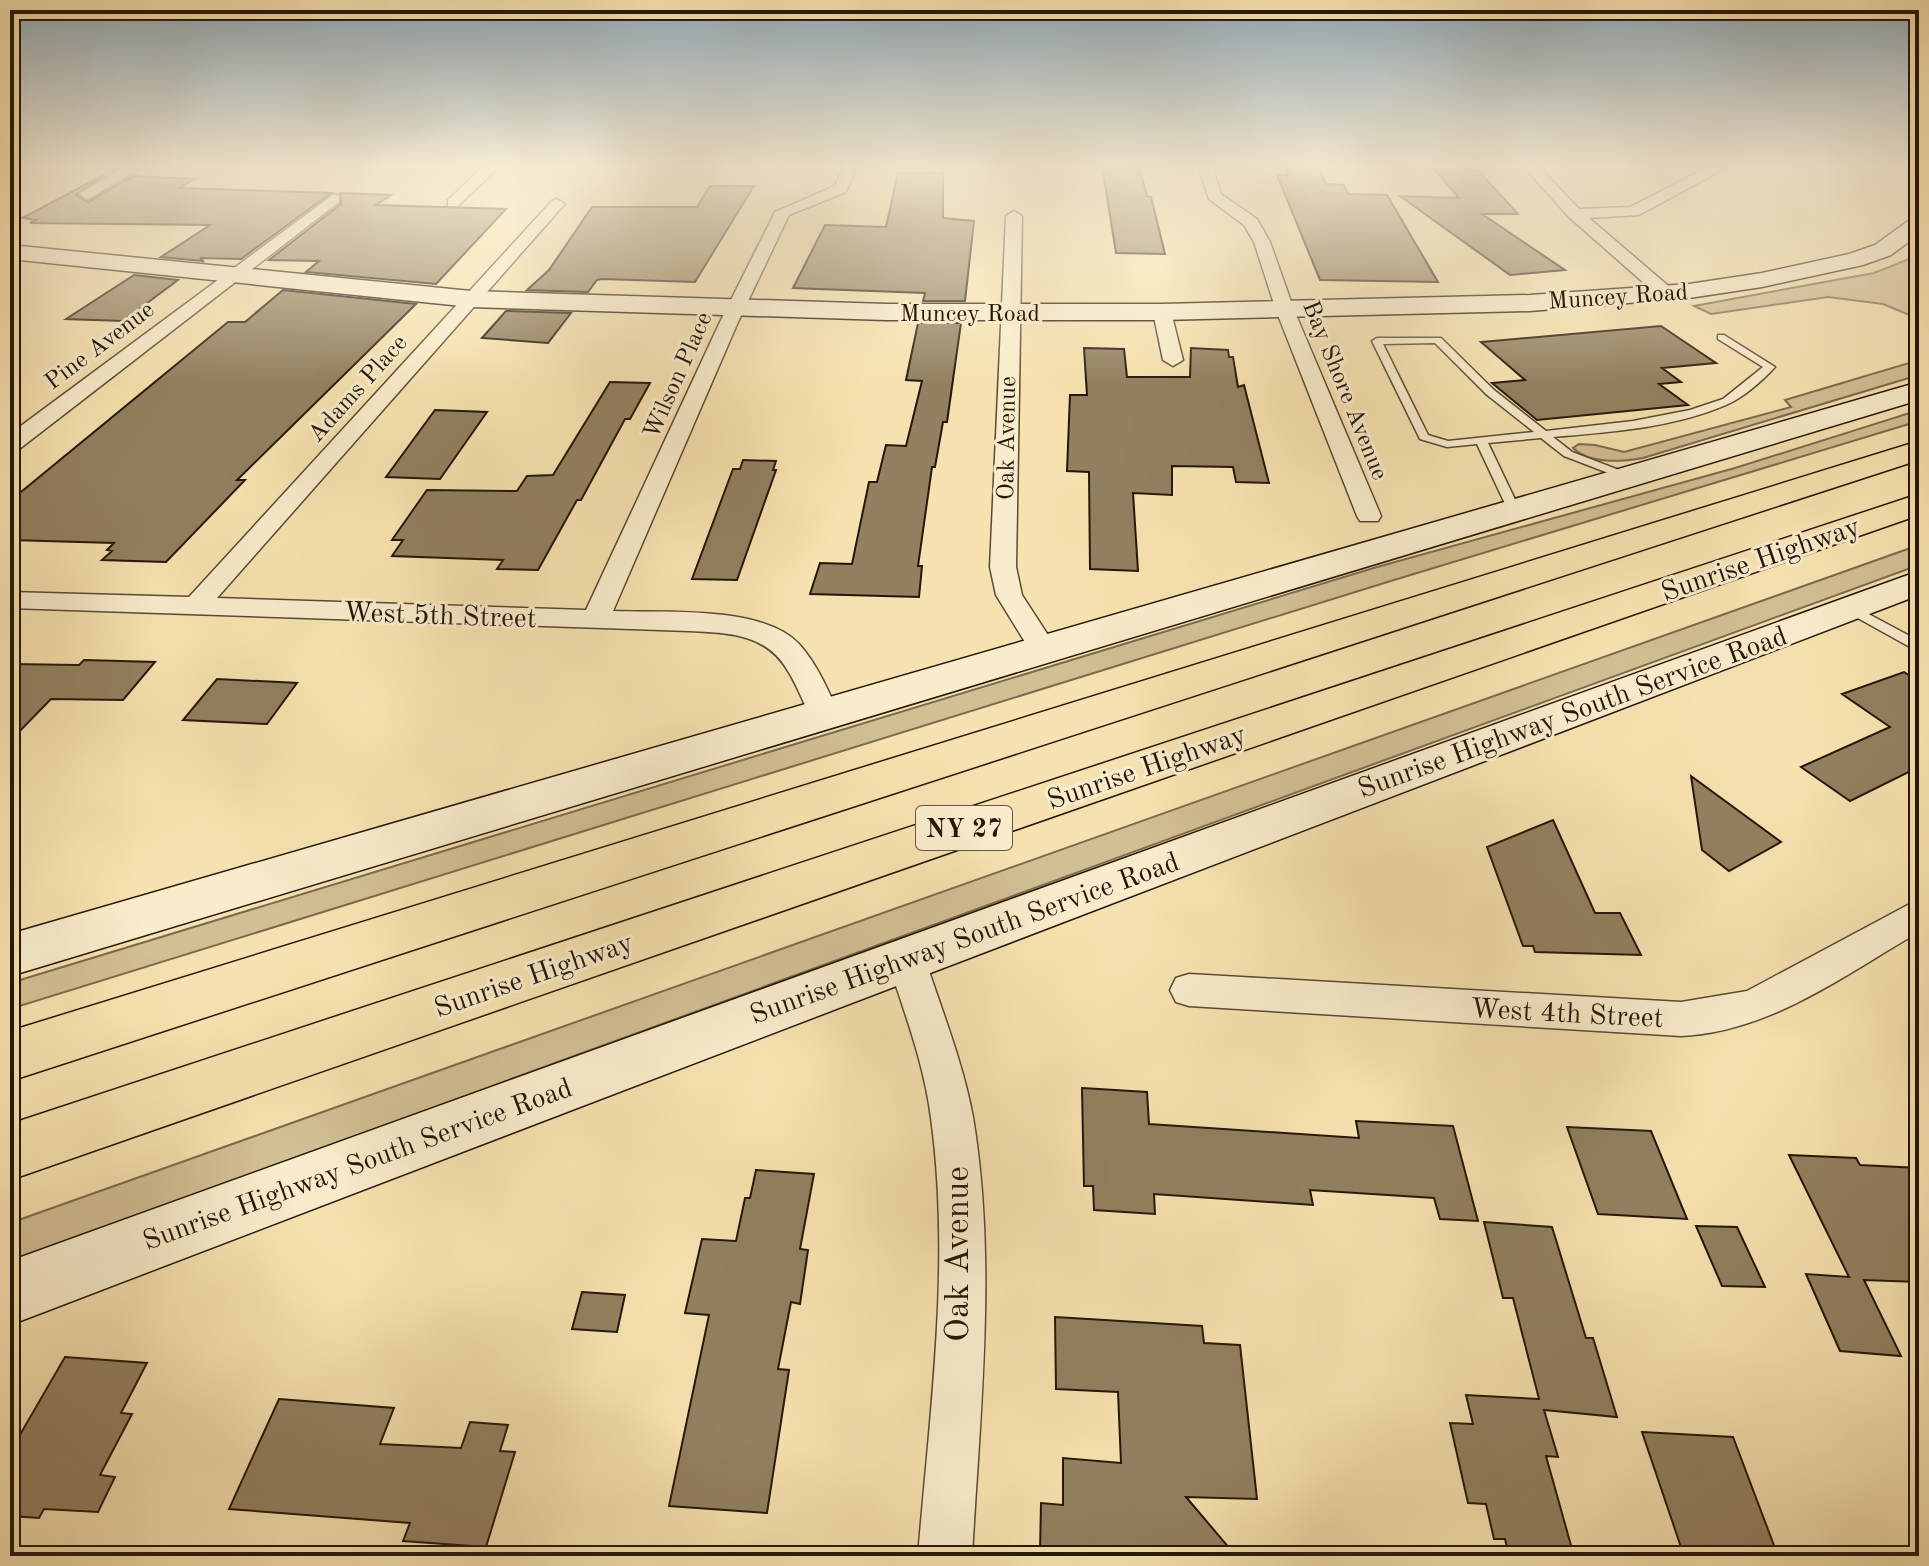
<svg xmlns="http://www.w3.org/2000/svg" width="1929" height="1566" font-family="'Old Standard TT',serif">
<style>
.green{fill:#d2bf94;stroke:#7c6a4e;stroke-width:2}
.building{fill:#928060;stroke:#251609;stroke-width:2}
.lines{fill:none;stroke-linecap:round;stroke-linejoin:round}
.lane-casing{stroke:#594933;stroke-width:3}
.street-casing{stroke:#594933;stroke-width:3}
.secondary-casing{stroke:#251609;stroke-width:3}
.highway-casing{stroke:#251609;stroke-width:3}
.lane{fill:#f9eccc;fill-rule:evenodd}
.street{fill:#f9eccc;fill-rule:evenodd}
.secondary{fill:#f9eccc;fill-rule:evenodd}
.highway{fill:#f6e2b0;fill-rule:evenodd}
.labels{text-anchor:middle;stroke-width:6;stroke-linejoin:round;paint-order:stroke}
.far-street-label{font-size:24px;fill:#251609;stroke:#f9eccc}
.shield{fill:#f9eccc;stroke:#655644;stroke-width:2}
.shield-label{font-size:26px;font-weight:bold;fill:#251609}
.street-label{font-size:28px;fill:#251609;stroke:#f9eccc}
.near-street-label{font-size:34px;fill:#251609;stroke:#f9eccc}
</style>
<rect width="100%" height="100%" fill="#f6e2b0"/>
<filter id="stains"><feTurbulence type="fractalNoise" baseFrequency=".0025" numOctaves="4"/><feColorMatrix values="0 0 0 0 .2 0 0 0 0 .09 0 0 0 0 .02 0 0 0 .5 -.17"/></filter>
<radialGradient id="worn" r=".72"><stop offset=".6" stop-color="#630" stop-opacity="0"/><stop offset="1" stop-color="#630" stop-opacity=".3"/></radialGradient>
<!-- green -->
<path class="green" d="M 1919,255 L 1919,319 L 1883,304 L 1828,297 L 1711,314 L 1694,306 L 1874,273 Z
M 1919,360 L 1919,375 L 1643,458 C 1621,462 1589,464 1573,448 L 1579,444 L 1595,445 L 1624,452 L 1791,407 L 1785,400 Z
M 1919,410 L 1919,421 L 1394,580 L 10,1009 L 10,983 L 1377,567 L 1735,468 Z
M 1919,545 L 1919,565 L 10,1262 L 10,1223 Z"/>
<!-- building -->
<path class="building" d="M 1285,164 L 1318,164 L 1326,184 L 1344,185 L 1348,194 L 1387,195 L 1438,282 L 1320,280 L 1277,175 L 1288,175 Z
M 1102,166 L 1139,166 L 1147,196 L 1151,197 L 1165,254 L 1116,253 Z
M 1434,169 L 1478,170 L 1518,214 L 1482,214 L 1565,270 L 1510,275 L 1400,196 L 1459,198 Z
M 898,173 L 943,173 L 943,218 L 974,221 L 965,301 L 923,301 L 925,293 L 793,288 L 825,225 L 886,227 Z
M 104,175 L 76,195 L 88,202 L 133,176 L 195,179 L 179,188 L 331,193 L 241,259 L 201,258 L 203,261 L 161,257 L 210,225 L 30,223 L 36,220 L 22,218 Z
M 710,186 L 754,186 L 695,282 L 602,279 L 597,280 L 588,292 L 527,290 L 549,270 L 592,207 L 697,207 Z
M 340,193 L 391,195 L 376,205 L 506,209 L 436,284 L 306,272 L 319,261 L 269,260 L 341,204 Z
M 134,275 L 178,280 L 123,321 L 66,319 Z
M 283,290 L 416,304 L 237,480 L 245,480 L 166,562 L 102,560 L 112,551 L 107,550 L 114,543 L 10,540 L 10,501 L 228,322 L 245,322 Z
M 506,311 L 571,313 L 548,343 L 482,338 Z
M 918,323 L 961,323 L 947,422 L 943,422 L 935,467 L 932,467 L 918,566 L 922,566 L 919,597 L 810,594 L 820,563 L 852,564 L 869,482 L 877,482 L 886,445 L 906,446 L 922,381 L 906,380 Z
M 1661,326 L 1716,363 L 1662,368 L 1681,382 L 1659,384 L 1688,405 L 1537,420 L 1492,383 L 1525,380 L 1481,342 Z
M 1084,348 L 1124,349 L 1127,377 L 1190,377 L 1191,348 L 1228,350 L 1229,357 L 1233,357 L 1238,387 L 1244,385 L 1269,483 L 1236,482 L 1233,467 L 1172,466 L 1172,495 L 1133,493 L 1138,571 L 1090,569 L 1089,472 L 1067,471 L 1070,395 L 1087,395 Z
M 610,382 L 650,383 L 630,419 L 625,419 L 581,500 L 577,500 L 538,570 L 497,569 L 503,560 L 392,556 L 403,540 L 392,540 L 427,490 L 517,491 L 527,476 L 553,475 Z
M 435,410 L 487,412 L 440,479 L 386,477 Z
M 743,460 L 776,461 L 773,470 L 776,470 L 737,580 L 692,579 L 733,469 L 740,469 Z
M 84,660 L 155,662 L 123,700 L 51,699 L 10,741 L 10,664 L 79,665 Z
M 1904,672 L 1919,682 L 1919,767 L 1850,801 L 1801,767 L 1890,727 L 1842,694 Z
M 217,679 L 297,683 L 267,724 L 183,720 Z
M 1691,776 L 1781,842 L 1729,871 L 1702,850 Z
M 1553,820 L 1595,913 L 1620,913 L 1641,955 L 1535,952 L 1533,946 L 1523,946 L 1487,847 Z
M 1082,1088 L 1147,1092 L 1149,1124 L 1359,1138 L 1356,1121 L 1453,1126 L 1478,1221 L 1440,1219 L 1434,1198 L 1310,1190 L 1313,1205 L 1154,1194 L 1155,1214 L 1094,1210 L 1093,1186 L 1084,1186 Z
M 1567,1127 L 1651,1131 L 1687,1219 L 1598,1214 Z
M 1789,1155 L 1856,1158 L 1860,1165 L 1919,1168 L 1919,1282 L 1864,1280 L 1901,1356 L 1840,1351 L 1806,1274 L 1849,1277 Z
M 756,1170 L 814,1174 L 800,1249 L 808,1250 L 800,1304 L 791,1302 L 778,1369 L 789,1370 L 767,1513 L 669,1506 L 709,1315 L 685,1313 L 702,1239 L 736,1241 L 745,1198 L 750,1198 Z
M 1484,1222 L 1552,1227 L 1586,1338 L 1593,1338 L 1617,1417 L 1544,1410 L 1558,1457 L 1546,1456 L 1572,1549 L 1567,1549 L 1569,1556 L 1509,1556 L 1505,1539 L 1494,1539 L 1486,1504 L 1468,1503 L 1450,1423 L 1473,1424 L 1466,1395 L 1539,1399 L 1513,1298 L 1503,1298 Z
M 1696,1226 L 1737,1227 L 1765,1287 L 1722,1286 Z
M 582,1292 L 625,1295 L 617,1332 L 572,1329 Z
M 1055,1317 L 1202,1326 L 1204,1343 L 1240,1345 L 1257,1499 L 1186,1497 L 1236,1556 L 1064,1556 L 1064,1553 L 1040,1552 L 1041,1503 L 1063,1505 L 1063,1458 L 1121,1463 L 1118,1392 L 1056,1389 Z
M 65,1357 L 147,1363 L 121,1413 L 132,1414 L 100,1475 L 115,1477 L 98,1512 L 44,1509 L 39,1518 L 10,1516 L 10,1452 Z
M 279,1399 L 394,1408 L 380,1444 L 461,1448 L 470,1422 L 508,1425 L 500,1451 L 515,1452 L 486,1547 L 403,1541 L 410,1523 L 229,1509 Z
M 1642,1432 L 1733,1437 L 1778,1556 L 1684,1556 Z"/>
<g class="lines">
<!-- lane casing -->
<g class="lane-casing">
<path id="lane" d="M 1718,335 L 1724,335 L 1775,367 C 1762,381 1744,397 1726,405 C 1673,428 1610,432 1553,437 L 1572,452 L 1632,475 L 1632,479 L 1624,479 L 1564,456 L 1541,438 L 1488,443 L 1520,510 L 1514,514 L 1508,510 L 1477,444 L 1447,447 L 1420,439 L 1372,341 L 1377,338 L 1441,338 L 1494,390 L 1546,431 L 1633,421 L 1690,410 L 1723,399 L 1763,367 L 1718,339 ZM 1435,343 L 1486,394 L 1534,432 L 1448,441 L 1428,435 L 1383,344 Z
M 1850,604 L 1919,641 L 1919,652 L 1845,611 L 1845,605 Z"/>
</g>
<!-- street casing -->
<g class="street-casing">
<path id="street" d="M 129,164 L 147,164 L 92,197 L 87,199 L 79,194 Z
M 486,164 L 502,164 L 458,206 L 448,206 L 448,200 Z
M 844,164 L 858,164 L 846,192 L 789,215 L 738,322 L 613,611 C 664,613 762,605 799,644 C 817,664 828,690 839,714 L 835,721 L 824,724 L 813,721 C 804,705 798,687 788,671 C 766,633 728,633 689,631 L 10,608 L 10,592 L 189,597 L 552,201 L 557,199 L 565,204 L 562,207 L 217,598 L 586,610 L 720,322 L 775,212 L 835,186 Z
M 1197,164 L 1211,164 L 1221,194 L 1257,219 L 1270,242 L 1294,310 L 1381,516 L 1378,521 L 1360,521 L 1357,516 L 1276,310 L 1254,242 L 1244,225 L 1209,199 Z
M 1521,164 L 1536,164 L 1579,209 L 1630,207 L 1714,164 L 1733,164 L 1639,215 L 1589,218 L 1673,290 L 1676,294 L 1667,299 L 1661,298 L 1569,217 Z
M 334,194 L 339,196 L 339,202 L 18,450 L 10,452 L 10,434 Z
M 1014,211 L 1022,216 L 1016,567 L 1022,595 L 1057,649 L 1053,655 L 1043,658 L 1033,655 L 996,595 L 990,567 L 1006,216 Z
M 1162,306 L 1171,312 L 1183,360 L 1173,366 L 1163,360 L 1153,312 Z
M 1919,899 L 1919,932 C 1844,975 1770,1032 1681,1036 L 1189,1006 L 1176,1002 L 1170,990 L 1176,978 L 1189,974 L 1681,1002 L 1747,991 Z
M 906,943 L 919,948 L 925,959 C 942,1011 963,1063 973,1117 C 997,1261 980,1411 972,1556 L 918,1556 C 930,1411 951,1263 931,1118 C 924,1063 904,1011 887,959 L 893,948 Z"/>
</g>
<!-- secondary casing -->
<g class="secondary-casing">
<path id="secondary" d="M 1919,217 L 1919,234 L 1891,255 L 1863,265 L 1762,287 L 1689,298 L 1530,311 L 1162,320 L 886,320 L 471,307 L 10,259 L 10,245 L 471,291 L 886,304 L 1162,304 L 1530,295 L 1689,284 L 1762,273 L 1849,254 L 1875,245 L 1911,219 Z
M 1919,382 L 1919,400 L 10,976 L 10,934 Z
M 1919,571 L 1919,595 L 10,1325 L 10,1261 Z"/>
</g>
<!-- highway casing -->
<g class="highway-casing">
<path id="highway" d="M 1919,441 L 1919,460 L 10,1081 L 10,1031 Z
M 1919,494 L 1919,515 L 10,1180 L 10,1124 Z"/>
</g>
<!-- lane -->
<use href="#lane" class="lane"/>
<!-- street -->
<use href="#street" class="street"/>
<!-- secondary -->
<use href="#secondary" class="secondary"/>
<!-- highway -->
<use href="#highway" class="highway"/>
</g>
<!-- sky -->
<linearGradient id="sky" x2="0" y2="1"><stop stop-color="#91abbb"/><stop offset="0.43" stop-color="#fbf2db"/><stop offset="1" stop-color="#fbf2db" stop-opacity="0"/></linearGradient>
<rect width="1929" height="384" fill="url(#sky)"/>
<g class="labels">
<!-- far-street labels -->
<g class="far-street-label">
<text transform="translate(1618 296) rotate(-4)" y="8">Muncey Road</text>
<text x="970" y="321">Muncey Road</text>
<text transform="translate(99 345) rotate(-37)" y="8">Pine Avenue</text>
<text transform="translate(677 375) rotate(-66)" y="8">Wilson Place</text>
<text transform="translate(357 388) rotate(-48)" y="8">Adams Place</text>
<text transform="translate(1346 390) rotate(68)" y="8">Bay Shore Avenue</text>
<text transform="translate(1006 438) rotate(-89)" y="8">Oak Avenue</text>
</g>
<!-- shield labels -->
<rect class="shield" x="916" y="806" width="96" height="44" rx="6"/>
<g class="shield-label">
<text x="964" y="837">NY 27</text>
</g>
<!-- street labels -->
<g class="street-label">
<text transform="translate(1760 558) rotate(-19)" y="10">Sunrise Highway</text>
<text transform="translate(440 614) rotate(2)" y="10">West 5th Street</text>
<text transform="translate(1572 711) rotate(-20)" y="10">Sunrise Highway South Service Road</text>
<text transform="translate(1146 766) rotate(-19)" y="10">Sunrise Highway</text>
<text transform="translate(964 937) rotate(-20)" y="10">Sunrise Highway South Service Road</text>
<text transform="translate(533 974) rotate(-19)" y="10">Sunrise Highway</text>
<text transform="translate(1567 1012) rotate(3)" y="10">West 4th Street</text>
<text transform="translate(357 1163) rotate(-20)" y="10">Sunrise Highway South Service Road</text>
</g>
<!-- near-street labels -->
<g class="near-street-label">
<text transform="translate(956 1254) rotate(-90)" y="12">Oak Avenue</text>
</g>
</g>
<!-- margin -->
<rect width="1929" height="1566" fill="none" stroke="#f6e2b0" stroke-width="40"/>
<rect x="12" y="12" width="1905" height="1542" fill="none" stroke="#251609" stroke-width="4"/>
<rect x="20" y="20" width="1889" height="1526" fill="none" stroke="#251609" stroke-width="2"/>
<rect width="100%" height="100%" filter="url(#stains)"/>
<rect width="100%" height="100%" fill="url(#worn)"/>
</svg>
